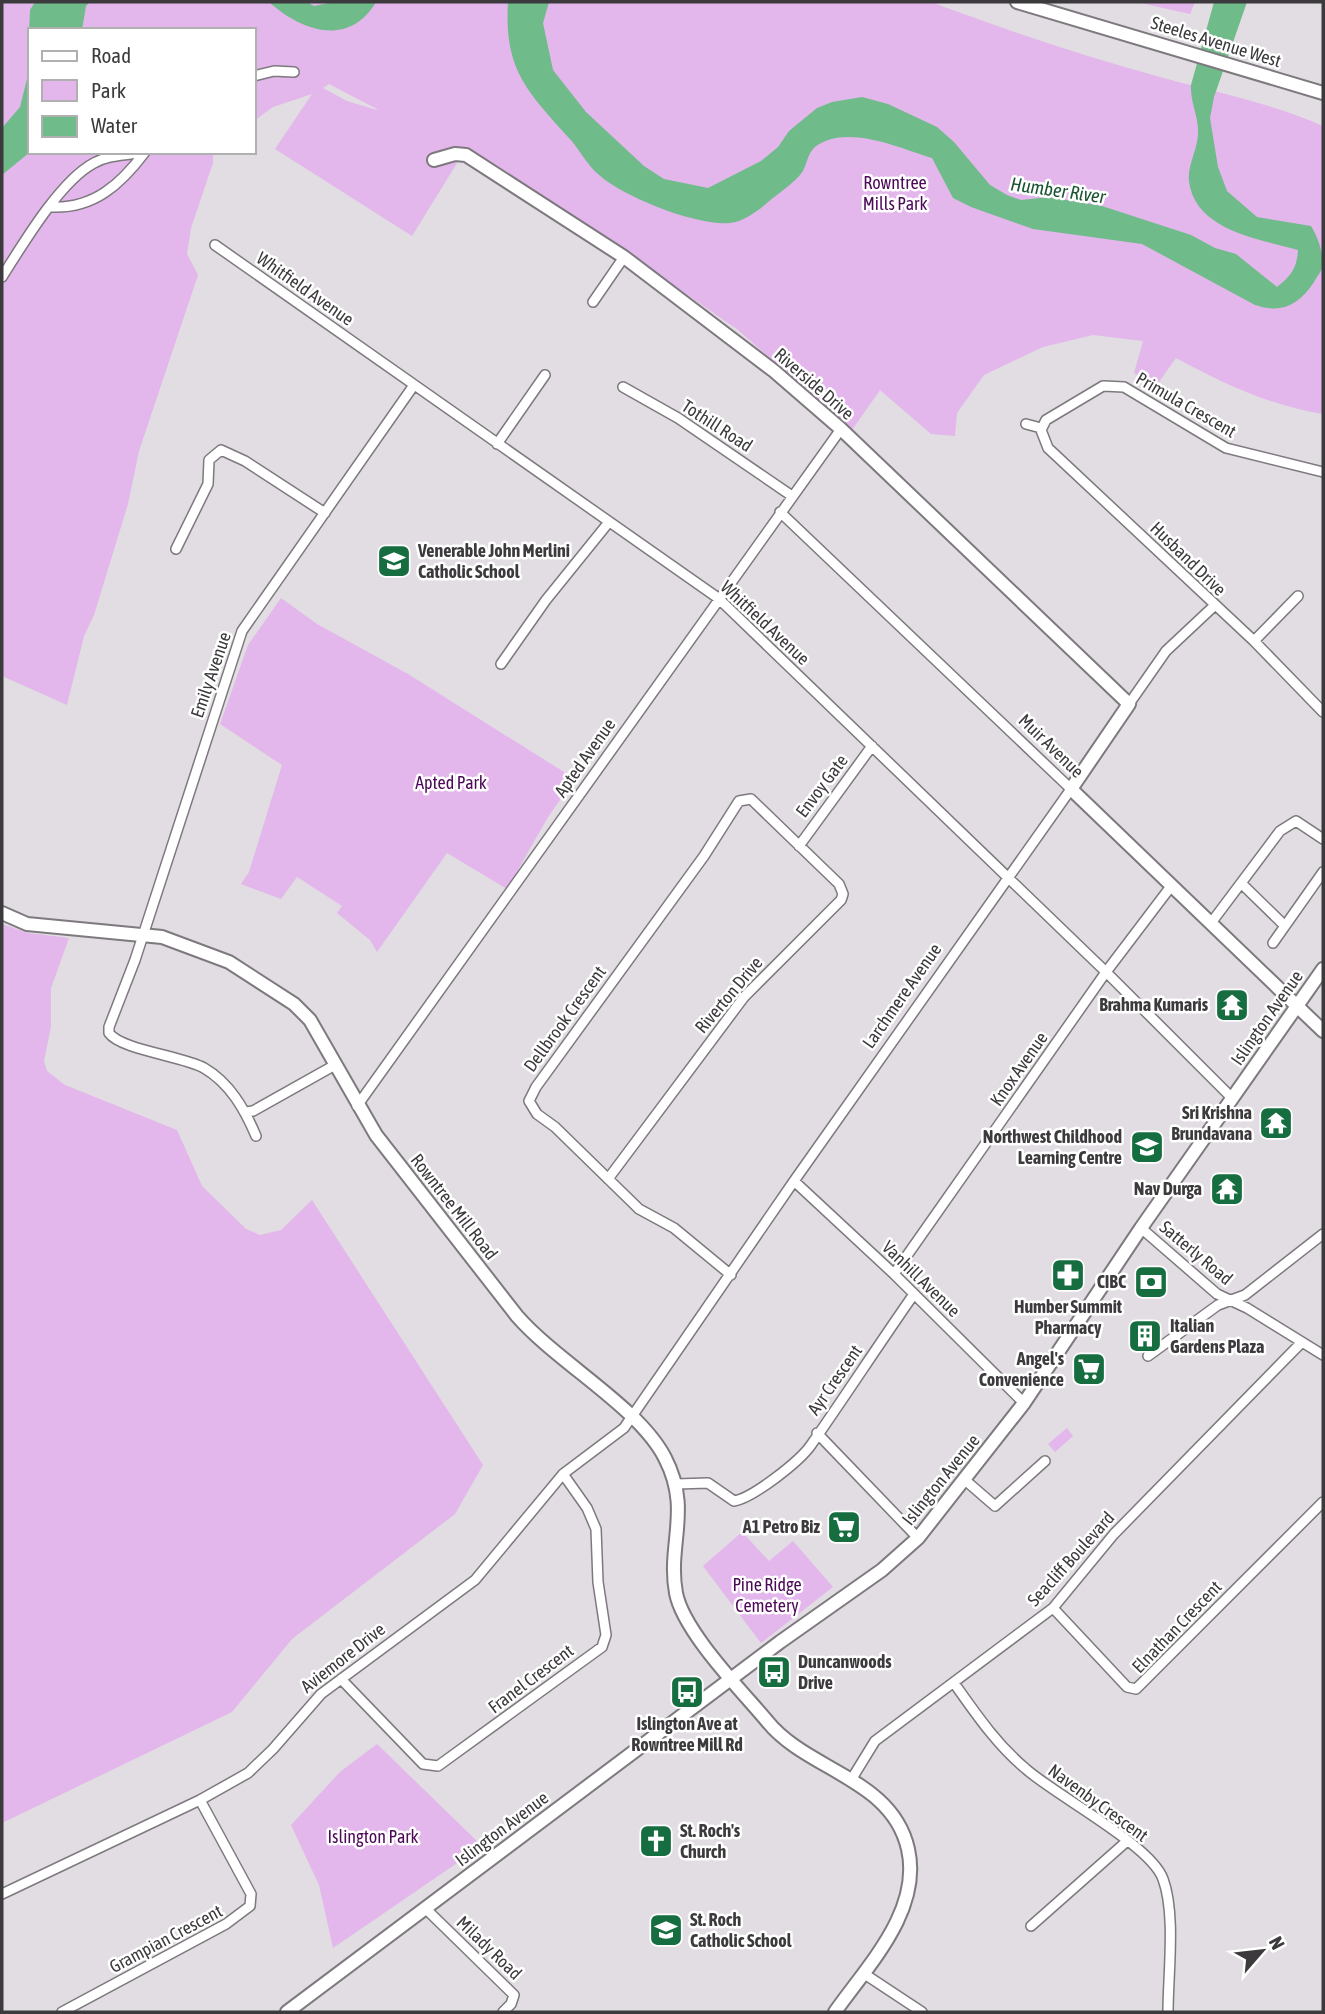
<svg xmlns="http://www.w3.org/2000/svg" width="1325" height="2014" font-family="'Asap Condensed',sans-serif">
<style>
.green{fill:#e3b6ec;fill-rule:evenodd}
.water{fill:#6fbb8a}
.lines{fill:none;stroke-linecap:round;stroke-linejoin:round}
.street-casing{stroke:#7d797e;stroke-width:12}
.secondary-casing{stroke:#7d797e;stroke-width:16}
.street{stroke:#fff;stroke-width:9}
.secondary{stroke:#fff;stroke-width:12}
.labels{text-anchor:middle;stroke-width:5;stroke-linejoin:round;paint-order:stroke}
.street-label{font-size:18px;fill:#3c3a3c;stroke:#fff}
.park-label{font-size:18px;fill:#4b0957;stroke:#fff}
.poi-label{font-size:18px;font-weight:bold;fill:#3c3a3c;stroke:#fff;text-anchor:end}
.water-label{font-size:19px;font-style:italic;fill:#1b5433;stroke:#fff}
</style>
<rect width="100%" height="100%" fill="#e1dde2"/>
<!-- green -->
<path class="green" d="M 2,2 L 931,2 C 1006,30 1083,56 1160,77 C 1215,92 1271,103 1323,126 L 1323,414 C 1269,405 1224,384 1176,358 L 1156,386 L 1134,373 L 1143,341 L 1093,335 L 1043,347 L 984,375 L 957,413 L 955,436 L 931,434 L 880,390 L 852,430 L 738,330 L 623,250 L 462,155 L 412,236 L 275,149 L 312,94 L 273,107 L 254,121 L 254,30 L 30,30 L 30,152 L 213,152 L 213,163 L 191,228 L 187,254 L 198,275 L 139,451 L 128,504 L 94,615 L 84,636 L 67,705 L 2,676 ZM 329,84 L 377,109 L 377,110 L 347,101 L 323,88 Z
M 1136,2 L 1195,2 L 1190,14 Z
M 281,598 L 317,624 L 408,674 L 575,779 L 548,817 L 507,889 L 447,853 L 377,952 L 370,940 L 337,913 L 342,906 L 297,877 L 281,899 L 241,884 L 249,872 L 282,765 L 220,724 L 248,645 Z
M 2,924 L 28,933 L 69,938 L 51,988 L 51,1026 L 44,1061 L 47,1071 L 65,1085 L 177,1130 L 202,1186 L 246,1229 L 260,1235 L 281,1230 L 312,1200 L 483,1465 L 455,1514 L 292,1639 L 232,1712 L 2,1823 Z
M 1067,1428 L 1073,1436 L 1055,1452 L 1048,1444 Z
M 742,1532 L 769,1561 L 793,1541 L 833,1587 L 761,1643 L 703,1566 Z
M 377,1744 L 482,1846 L 333,1948 L 319,1885 L 291,1825 L 340,1772 Z"/>
<!-- water -->
<path class="water" d="M 35,2 L 90,2 L 86,6 L 82,30 L 30,30 L 30,152 L 2,175 L 2,128 L 20,107 L 27,79 L 30,10 Z
M 269,2 L 307,2 L 314,6 L 334,2 L 376,2 C 349,48 301,31 269,2 Z
M 508,2 L 549,2 L 543,23 L 553,70 L 586,112 L 644,166 L 664,179 L 708,188 L 761,161 L 778,147 L 789,131 L 817,108 L 832,102 L 862,97 L 888,104 L 937,127 L 954,142 L 990,185 L 1007,195 L 1021,200 L 1049,197 L 1102,206 L 1191,235 L 1215,248 L 1236,254 L 1277,287 C 1291,276 1297,268 1298,250 C 1260,239 1195,231 1189,181 C 1187,166 1198,149 1198,133 C 1199,117 1190,102 1191,85 L 1214,2 L 1247,2 L 1214,97 L 1210,118 L 1218,167 L 1227,191 L 1257,217 L 1311,226 C 1318,237 1324,254 1322,268 C 1321,272 1316,278 1314,282 C 1299,305 1282,314 1255,305 L 1142,244 L 1033,229 L 971,207 L 953,198 L 932,158 C 900,148 845,123 815,147 C 808,153 807,163 803,171 C 795,183 778,193 767,203 C 758,211 743,222 730,223 C 696,226 623,197 598,174 C 586,164 579,148 568,137 C 526,90 504,69 508,2 Z"/>
<g class="lines">
<!-- street casing -->
<g class="street-casing">
<path id="street" d="M 254,76 L 274,71 L 294,72
M 51,207 C 94,209 121,184 145,152
M 215,245 L 718,598 L 1106,972 L 1232,1098
M 2,277 C 23,244 60,181 94,163 C 110,154 126,156 142,152
M 593,302 L 624,257
M 623,387 L 678,418 L 792,496
M 1026,424 L 1041,428
M 497,444 L 545,375
M 1323,472 L 1226,448 L 1124,387 L 1103,386 L 1046,420 L 1041,430 L 1048,448 L 1254,641 L 1323,712
M 176,549 L 208,484 L 209,460 L 221,450 L 245,461 L 325,513
M 1254,641 L 1298,596
M 501,664 L 546,600 L 609,522
M 1129,704 L 1166,651 L 1214,606
M 799,846 L 872,746
M 1242,884 L 1285,926
M 1211,923 L 1280,831 L 1296,821 L 1323,839
M 1273,943 L 1323,872
M 357,1106 L 841,429
M 246,1112 L 253,1111 L 335,1065
M 256,1136 C 245,1110 230,1083 204,1068 C 183,1056 121,1050 109,1033 L 109,1027 L 135,960 L 242,631 L 414,385
M 608,1179 L 744,997 L 841,900 L 843,894 L 839,884 L 751,799 L 739,801 L 704,856 L 536,1087 L 529,1101 L 537,1114 L 555,1127 L 639,1209 L 674,1228 L 731,1275
M 794,1181 L 894,1274 L 1024,1403
M 1141,1228 L 1217,1294 L 1247,1308 L 1323,1355
M 894,1274 L 1106,972 L 1172,885
M 1148,1356 L 1218,1305 L 1245,1295 L 1323,1234
M 817,1433 L 918,1538
M 965,1480 L 995,1506 L 1045,1461
M 676,1484 L 708,1483 L 734,1501 C 753,1498 800,1461 811,1445 C 846,1395 879,1344 914,1294
M 1053,1608 L 1127,1687 L 1136,1689 L 1323,1502
M 341,1679 L 423,1764 L 438,1766 L 602,1647 L 606,1635 L 598,1582 L 596,1529 L 587,1508 L 563,1474
M 954,1683 C 976,1714 997,1745 1026,1769 C 1055,1795 1151,1845 1163,1879 C 1176,1914 1168,1974 1168,2012
M 851,1780 L 875,1741 L 1053,1608 L 1114,1534 L 1302,1342
M 2,1894 L 200,1800 L 248,1773 L 273,1749 L 321,1694 L 475,1580 L 563,1474 L 624,1428 L 794,1181 L 1071,789 L 780,512
M 425,1908 L 514,1995 L 511,2004 L 503,2012
M 1031,1926 L 1126,1842
M 863,1973 L 922,2012
M 62,2012 L 226,1924 L 250,1906 L 251,1894 L 200,1800"/>
</g>
<!-- secondary casing -->
<g class="secondary-casing">
<path id="secondary" d="M 1017,2 L 1323,93
M 434,160 L 455,154 L 466,155 L 624,257 L 774,371 L 841,429 L 1129,704 L 1071,789 L 1323,1031
M 2,913 L 27,924 L 162,937 L 229,962 L 294,1004 L 310,1020 L 376,1135 L 517,1316 C 558,1363 639,1407 665,1458 C 692,1510 667,1544 676,1593 C 683,1631 741,1690 767,1721 C 807,1771 892,1778 908,1849 C 922,1911 868,1965 835,2012
M 287,2012 L 780,1642 L 882,1570 L 918,1538 L 1024,1403 L 1141,1228 L 1323,969"/>
</g>
<!-- street -->
<use href="#street" class="street"/>
<!-- secondary -->
<use href="#secondary" class="secondary"/>
</g>
<!-- icons -->
<defs>
<g id="school-square" transform="scale(1.75)"><rect x="-9" y="-9" width="18" height="18" rx="4" fill="#166d3f" stroke="#fff"/><path d="M0-5L7-2L0 1L-7-2ZM-4 1L0 2.5L4 1V4Q0 6-4 4Z" fill="#fff"/></g>
<g id="temple-square" transform="scale(1.75)"><rect x="-9" y="-9" width="18" height="18" rx="4" fill="#166d3f" stroke="#fff"/><path d="M0-6L5-2H3V0L6.5 2.5H4V6H1.5V3h-3V6H-4V2.5H-6.5L-3 0V-2H-5Z" fill="#fff"/></g>
<g id="pharmacy-square" transform="scale(1.75)"><rect x="-9" y="-9" width="18" height="18" rx="4" fill="#166d3f" stroke="#fff"/><path d="M-2-6h4v4h4v4h-4v4h-4v-4h-4v-4h4Z" fill="#fff"/></g>
<g id="bank-square" transform="scale(1.75)"><rect x="-9" y="-9" width="18" height="18" rx="4" fill="#166d3f" stroke="#fff"/><path d="M-6-4H6V4H-6ZM0-2.3a2.3 2.3 0 1 0 0 4.6a2.3 2.3 0 1 0 0-4.6Z" fill="#fff"/></g>
<g id="building-square" transform="scale(1.75)"><rect x="-9" y="-9" width="18" height="18" rx="4" fill="#166d3f" stroke="#fff"/><path d="M-4-6H4V6H1V3H-1V6H-4ZM-2.5-4.3h1.7v1.8h-1.7ZM.8-4.3h1.7v1.8H.8ZM-2.5-1h1.7V.8h-1.7ZM.8-1h1.7V.8H.8Z" fill="#fff"/></g>
<g id="supermarket-square" transform="scale(1.75)"><rect x="-9" y="-9" width="18" height="18" rx="4" fill="#166d3f" stroke="#fff"/><path d="M-6-5.5h2.5l.6 2H6L4.5 2H-2.5L-4.4-4H-6ZM-1.5 3.2a1.3 1.3 0 1 0 .1 0ZM3 3.2a1.3 1.3 0 1 0 .1 0Z" fill="#fff"/></g>
<g id="bus-square" transform="scale(1.75)"><rect x="-9" y="-9" width="18" height="18" rx="4" fill="#166d3f" stroke="#fff"/><path d="M-5-6H5V4H4V6H2V4H-2V6H-4V4H-5ZM-3.5-4V0h7V-4ZM-3.5 1.2v1.5H-2V1.2ZM2 1.2v1.5H3.5V1.2Z" fill="#fff"/></g>
<g id="church-square" transform="scale(1.75)"><rect x="-9" y="-9" width="18" height="18" rx="4" fill="#166d3f" stroke="#fff"/><path d="M-1.2-6h2.4v3.5h3.3v2.4h-3.3V6h-2.4V-.1h-3.3v-2.4h3.3Z" fill="#fff"/></g>
</defs>
<g fill-rule="evenodd">
<use href="#school-square" x="394" y="561"/>
<use href="#temple-square" x="1232" y="1005"/>
<use href="#temple-square" x="1276" y="1123"/>
<use href="#school-square" x="1147" y="1147"/>
<use href="#temple-square" x="1227" y="1189"/>
<use href="#pharmacy-square" x="1068" y="1275"/>
<use href="#bank-square" x="1151" y="1282"/>
<use href="#building-square" x="1145" y="1336"/>
<use href="#supermarket-square" x="1089" y="1369"/>
<use href="#supermarket-square" x="844" y="1527"/>
<use href="#bus-square" x="774" y="1672"/>
<use href="#bus-square" x="687" y="1692"/>
<use href="#church-square" x="656" y="1841"/>
<use href="#school-square" x="666" y="1930"/>
</g>
<g class="labels">
<!-- street labels -->
<g class="street-label">
<text transform="translate(1216 42) rotate(17)" y="6">Steeles Avenue West</text>
<text transform="translate(305 289) rotate(35)" y="6">Whitfield Avenue</text>
<text transform="translate(814 384) rotate(41)" y="6">Riverside Drive</text>
<text transform="translate(1186 405) rotate(30)" y="6">Primula Crescent</text>
<text transform="translate(717 426) rotate(33)" y="6">Tothill Road</text>
<text transform="translate(1188 559) rotate(44)" y="6">Husband Drive</text>
<text transform="translate(765 623) rotate(43)" y="6">Whitfield Avenue</text>
<text transform="translate(211 675) rotate(-71)" y="6">Emily Avenue</text>
<text transform="translate(1051 746) rotate(44)" y="6">Muir Avenue</text>
<text transform="translate(585 758) rotate(-55)" y="6">Apted Avenue</text>
<text transform="translate(822 786) rotate(-53)" y="6">Envoy Gate</text>
<text transform="translate(729 995) rotate(-50)" y="6">Riverton Drive</text>
<text transform="translate(902 996) rotate(-55)" y="6">Larchmere Avenue</text>
<text transform="translate(1267 1018) rotate(-55)" y="6">Islington Avenue</text>
<text transform="translate(565 1019) rotate(-54)" y="6">Dellbrook Crescent</text>
<text transform="translate(1019 1069) rotate(-55)" y="6">Knox Avenue</text>
<text transform="translate(454 1207) rotate(52)" y="6">Rowntree Mill Road</text>
<text transform="translate(1196 1253) rotate(40)" y="6">Satterly Road</text>
<text transform="translate(921 1279) rotate(44)" y="6">Vanhill Avenue</text>
<text transform="translate(835 1380) rotate(-55)" y="6">Ayr Crescent</text>
<text transform="translate(941 1480) rotate(-51)" y="6">Islington Avenue</text>
<text transform="translate(1071 1559) rotate(-48)" y="6">Seacliff Boulevard</text>
<text transform="translate(1177 1627) rotate(-46)" y="6">Elnathan Crescent</text>
<text transform="translate(343 1658) rotate(-38)" y="6">Aviemore Drive</text>
<text transform="translate(531 1679) rotate(-37)" y="6">Franel Crescent</text>
<text transform="translate(1098 1803) rotate(36)" y="6">Navenby Crescent</text>
<text transform="translate(502 1829) rotate(-37)" y="6">Islington Avenue</text>
<text transform="translate(166 1939) rotate(-28)" y="6">Grampian Crescent</text>
<text transform="translate(489 1948) rotate(44)" y="6">Milady Road</text>
</g>
<!-- park labels -->
<g class="park-label">
<text x="895" y="189">Rowntree<tspan x="895" dy="21">Mills Park</tspan></text>
<text x="451" y="789">Apted Park</text>
<text x="767" y="1591">Pine Ridge<tspan x="767" dy="21">Cemetery</tspan></text>
<text x="373" y="1843">Islington Park</text>
</g>
<!-- poi labels -->
<g class="poi-label">
<text x="418" y="557" text-anchor="start">Venerable John Merlini<tspan x="418" dy="21">Catholic School</tspan></text>
<text x="1208" y="1011">Brahma Kumaris</text>
<text x="1252" y="1119">Sri Krishna<tspan x="1252" dy="21">Brundavana</tspan></text>
<text x="1122" y="1143">Northwest Childhood<tspan x="1122" dy="21">Learning Centre</tspan></text>
<text x="1202" y="1195">Nav Durga</text>
<text x="1126" y="1288">CIBC</text>
<text x="1068" y="1313" text-anchor="middle">Humber Summit<tspan x="1068" dy="21">Pharmacy</tspan></text>
<text x="1170" y="1332" text-anchor="start">Italian<tspan x="1170" dy="21">Gardens Plaza</tspan></text>
<text x="1064" y="1365">Angel's<tspan x="1064" dy="21">Convenience</tspan></text>
<text x="820" y="1533">A1 Petro Biz</text>
<text x="798" y="1668" text-anchor="start">Duncanwoods<tspan x="798" dy="21">Drive</tspan></text>
<text x="687" y="1730" text-anchor="middle">Islington Ave at<tspan x="687" dy="21">Rowntree Mill Rd</tspan></text>
<text x="680" y="1837" text-anchor="start">St. Roch's<tspan x="680" dy="21">Church</tspan></text>
<text x="690" y="1926" text-anchor="start">St. Roch<tspan x="690" dy="21">Catholic School</tspan></text>
</g>
<!-- water labels -->
<g class="water-label">
<text transform="translate(1058 190) rotate(8)" y="7">Humber River</text>
</g>
</g>
<!-- border -->
<rect width="1325" height="2014" fill="none" stroke="#3c3a3c" stroke-width="7"/>
<!-- legend -->
<rect x="28" y="28" width="228" height="126" fill="#ffffff" stroke="#b1b0b1" stroke-width="2"/>
<rect x="42" y="51" width="35" height="10" fill="#ffffff" stroke="#b1b0b1" stroke-width="2"/>
<text x="91" y="63" font-size="21" fill="#3c3a3c">Road</text>
<rect x="42" y="80" width="35" height="21" fill="#e3b6ec" stroke="#b1b0b1" stroke-width="2"/>
<text x="91" y="98" font-size="21" fill="#3c3a3c">Park</text>
<rect x="42" y="116" width="35" height="21" fill="#6fbb8a" stroke="#b1b0b1" stroke-width="2"/>
<text x="91" y="133" font-size="21" fill="#3c3a3c">Water</text>
<!-- north arrow -->
<g transform="translate(1262 1951) rotate(62)" stroke="#ffffff" stroke-width="5" paint-order="stroke">
<path d="M0-5L12 26L0 18L-12 26Z" fill="#3c3a3c"/>
<text y="-10" font-size="19" font-weight="bold" text-anchor="middle" fill="#3c3a3c">N</text>
</g>
</svg>
